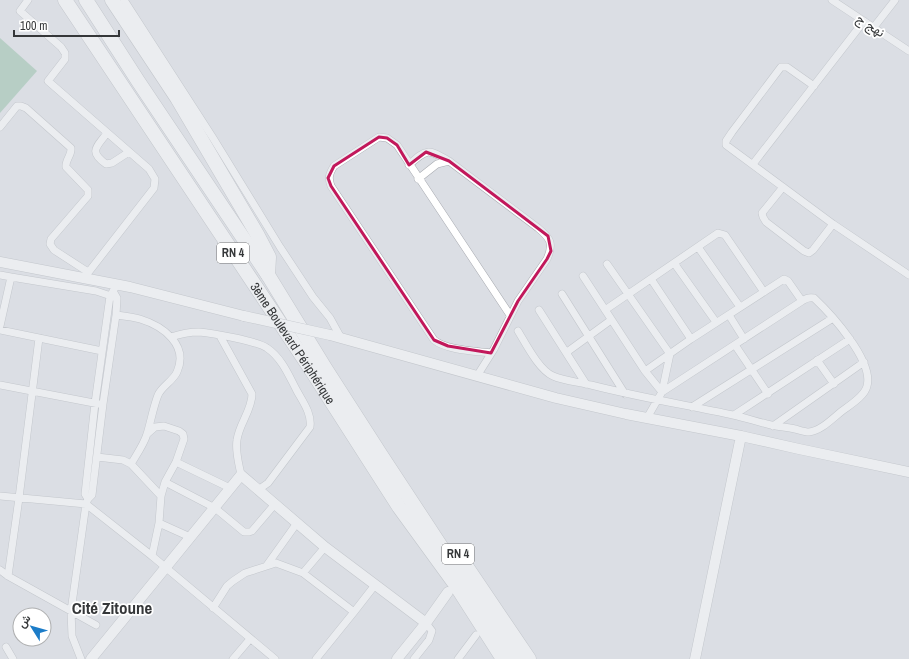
<svg xmlns="http://www.w3.org/2000/svg" width="909" height="659" font-family="'Archivo Narrow',Vazirmatn,sans-serif">
<style>
.green{fill:#8cbba1}
.lines{fill:none;stroke-linecap:round;stroke-linejoin:round}
.street-casing{stroke:#a8abb1;stroke-width:8}
.secondary-casing{stroke:#a8abb1;stroke-width:11}
.highway-casing{stroke:#a8abb1;stroke-width:15}
.street{stroke:#fff;stroke-width:7}
.secondary{stroke:#fff;stroke-width:10}
.highway{stroke:#fff;stroke-width:14}
.secondary-bridge-casing{stroke:#a8abb1;stroke-width:11;stroke-linecap:butt}
.secondary-bridge{stroke:#fff;stroke-width:10}
.marked{fill:none;stroke:#c2185b;stroke-width:3;stroke-linejoin:round}
.labels{text-anchor:middle;stroke-width:3.5;stroke-linejoin:round;paint-order:stroke}
.shield{fill:#fff;stroke:#727374;stroke-width:1}
.shield-label{font-size:12px;font-weight:bold;fill:#353739}
.street-label{font-size:13px;fill:#353739;stroke:#fff}
.district-label{font-size:17px;font-weight:bold;fill:#353739;stroke:#fff}
</style>
<rect width="100%" height="100%" fill="#dbdee4"/>
<!-- green -->
<path class="green" d="M 0,38 L 37,71 L 0,113 Z"/>
<g class="lines">
<!-- street casing -->
<g class="street-casing">
<path id="street" d="M 28,0 L 20,11 L 61,47 L 65,53 L 65,59 L 48,81 L 149,169 L 155,179 L 154,188 L 84,278
M 124,0 L 213,138 L 280,247 L 313,297 L 330,318 L 341,338
M 832,0 L 909,51
M 874,27 L 895,0
M 814,86 L 787,67 L 781,67 L 732,132 L 726,141 L 726,145 L 833,224 L 909,275
M 0,127 L 17,106 L 21,106 L 26,108 L 71,148 C 72,155 65,160 66,167 L 88,190 L 88,196 L 51,239 L 50,244 L 54,250 L 88,272
M 107,133 C 97,147 88,151 106,164 L 112,163 L 129,152
M 753,164 L 864,21
M 409,165 C 427,148 428,149 449,161 L 538,228 C 550,238 554,243 547,259 L 518,301 L 494,349 L 477,376
M 418,179 L 437,164 L 449,161
M 783,187 L 762,213 L 763,217 L 766,222 L 804,251 L 809,253 L 813,250 L 833,224
M 698,247 L 740,307
M 674,263 L 716,322
M 607,264 L 670,354 L 662,392 L 647,418
M 0,275 L 11,277 L 0,326
M 11,277 L 96,291 L 114,297
M 651,279 L 691,339
M 562,294 L 625,394
M 539,310 L 586,384
M 605,310 L 718,233 L 725,235 L 764,292
M 729,315 L 744,339
M 0,330 L 102,351
M 518,331 C 526,344 539,370 553,376 C 564,381 579,382 591,385 C 638,397 686,405 733,415 C 746,418 758,422 771,425 C 779,427 787,427 795,429 C 799,430 805,432 809,432 C 821,431 833,418 842,411 C 850,405 865,396 867,386 C 874,361 831,314 814,298 C 809,297 806,298 802,301 L 662,392 L 645,371 L 583,276
M 220,336 L 252,394 C 252,410 239,424 237,440 C 235,451 239,464 241,475
M 171,337 C 180,334 189,332 199,332 C 212,333 257,341 267,348 C 282,358 289,376 297,391 C 303,402 312,414 310,427 L 268,483 L 258,490
M 735,345 L 768,394
M 567,352 L 611,320
M 491,353 C 475,351 446,350 434,340 L 331,186 C 328,178 329,174 334,166 L 379,137 L 387,138 L 397,145 L 510,315
M 817,360 L 834,384
M 645,371 L 691,339 L 784,279 L 788,281 L 802,301
M 0,385 L 99,404
M 692,407 L 833,318
M 734,415 L 850,339
M 773,426 L 864,362
M 147,434 L 155,427 L 164,426 L 179,431 L 183,434 L 184,439 L 176,462 L 165,482 L 161,496 L 159,523 L 152,556
M 97,457 L 123,460 L 131,464 C 137,454 144,444 147,434 C 151,421 153,408 158,395 C 162,386 173,381 177,372 C 189,345 163,326 140,319 C 133,317 124,316 116,315
M 176,462 L 230,488
M 131,464 L 161,496
M 165,482 L 215,508 L 244,532 L 249,532 L 252,531 L 275,504
M 0,496 L 86,504 L 152,556 L 275,659
M 88,499 L 85,494 L 95,403 L 110,296 L 115,288
M 159,523 L 190,537
M 267,565 L 297,523
M 0,570 L 8,576 L 96,625
M 303,573 L 325,547
M 8,576 L 19,498 L 39,338
M 213,608 L 227,586 L 233,581 L 245,573 L 276,563 L 303,573 L 354,612
M 6,647 L 13,659
M 81,659 L 72,636 L 71,611 L 86,504 L 88,499 L 92,495 L 103,404 L 116,315 L 117,298 L 113,291
M 233,659 L 250,639
M 316,659 L 354,612 L 375,585
M 414,659 L 429,640 L 432,631 L 426,623
M 458,659 L 476,635"/>
</g>
<!-- secondary casing -->
<g class="secondary-casing">
<path id="secondary" d="M 0,262 L 130,287 L 244,316
M 330,335 L 556,398 L 626,414 L 741,436 L 799,449 L 909,472
M 91,659 C 141,598 191,536 241,475 L 325,547 L 426,623
M 397,659 L 426,623 L 448,592
M 695,659 L 741,436"/>
</g>
<!-- highway casing -->
<g class="highway-casing">
<g id="highway">
<path id="s1" d="M 65,0 L 310,368 L 399,507 L 455,584 L 503,659"/>
<path d="M 86,0 L 138,81 L 268,275 L 325,368 L 381,455 L 515,659"/>
<path d="M 112,0 L 177,98 L 257,234 L 269,257 L 268,275"/>
<path d="M 458,554 L 529,659"/>
</g>
</g>
<!-- street -->
<use href="#street" class="street"/>
<!-- secondary -->
<use href="#secondary" class="secondary"/>
<!-- highway -->
<use href="#highway" class="highway"/>
<!-- secondary-bridge casing -->
<g class="secondary-bridge-casing">
<path id="secondary-bridge" d="M 244,316 L 330,335"/>
</g>
<!-- secondary-bridge -->
<use href="#secondary-bridge" class="secondary-bridge"/>
</g>
<!-- marked area -->
<path d="M0 0H909V659H0ZM 379,137 L 387,138 L 397,145 L 409,165 L 426,152 L 449,161 L 548,236 L 551,251 L 547,259 L 518,301 L 491,353 L 448,346 L 434,340 L 331,186 L 328,178 L 334,166 Z" fill="#dbdee4" fill-opacity=".55" fill-rule="evenodd"/>
<path class="marked" d="M 379,137 L 387,138 L 397,145 L 409,165 L 426,152 L 449,161 L 548,236 L 551,251 L 547,259 L 518,301 L 491,353 L 448,346 L 434,340 L 331,186 L 328,178 L 334,166 Z"/>
<g class="labels">
<!-- shield labels -->
<g class="shield">
<rect x="217" y="243" width="32" height="20" rx="3"/>
<rect x="442" y="544" width="32" height="20" rx="3"/>
</g>
<g class="shield-label">
<text x="233" y="257">RN 4</text>
<text x="458" y="558">RN 4</text>
</g>
<!-- street labels -->
<g class="street-label">
<text transform="translate(871 25) rotate(33)" y="5">نهج ج</text>
<text dy="5" stroke="none"><textPath href="#s1" startOffset="412">3ème Boulevard Périphérique</textPath></text>
</g>
<!-- district labels -->
<g class="district-label">
<text x="112" y="614">Cité Zitoune</text>
</g>
</g>
<!-- north arrow -->
<g transform="translate(32 627) rotate(307)"><circle r="19" fill="#ffffff" stroke="#aeafb0"/>
<path d="M0-3L7 15L0 10L-7 15Z" fill="#1c7cc8"/>
<text y="-6" font-size="11" font-weight="bold" text-anchor="middle" fill="#353739">ش</text>
</g>
<!-- scale -->
<path d="M14 30v6h105v-6" fill="none" stroke="#353739" stroke-width="2"/>
<text x="20" y="30" font-size="12" fill="#353739" stroke="#ffffff" stroke-width="3" paint-order="stroke">100 m</text>
</svg>
